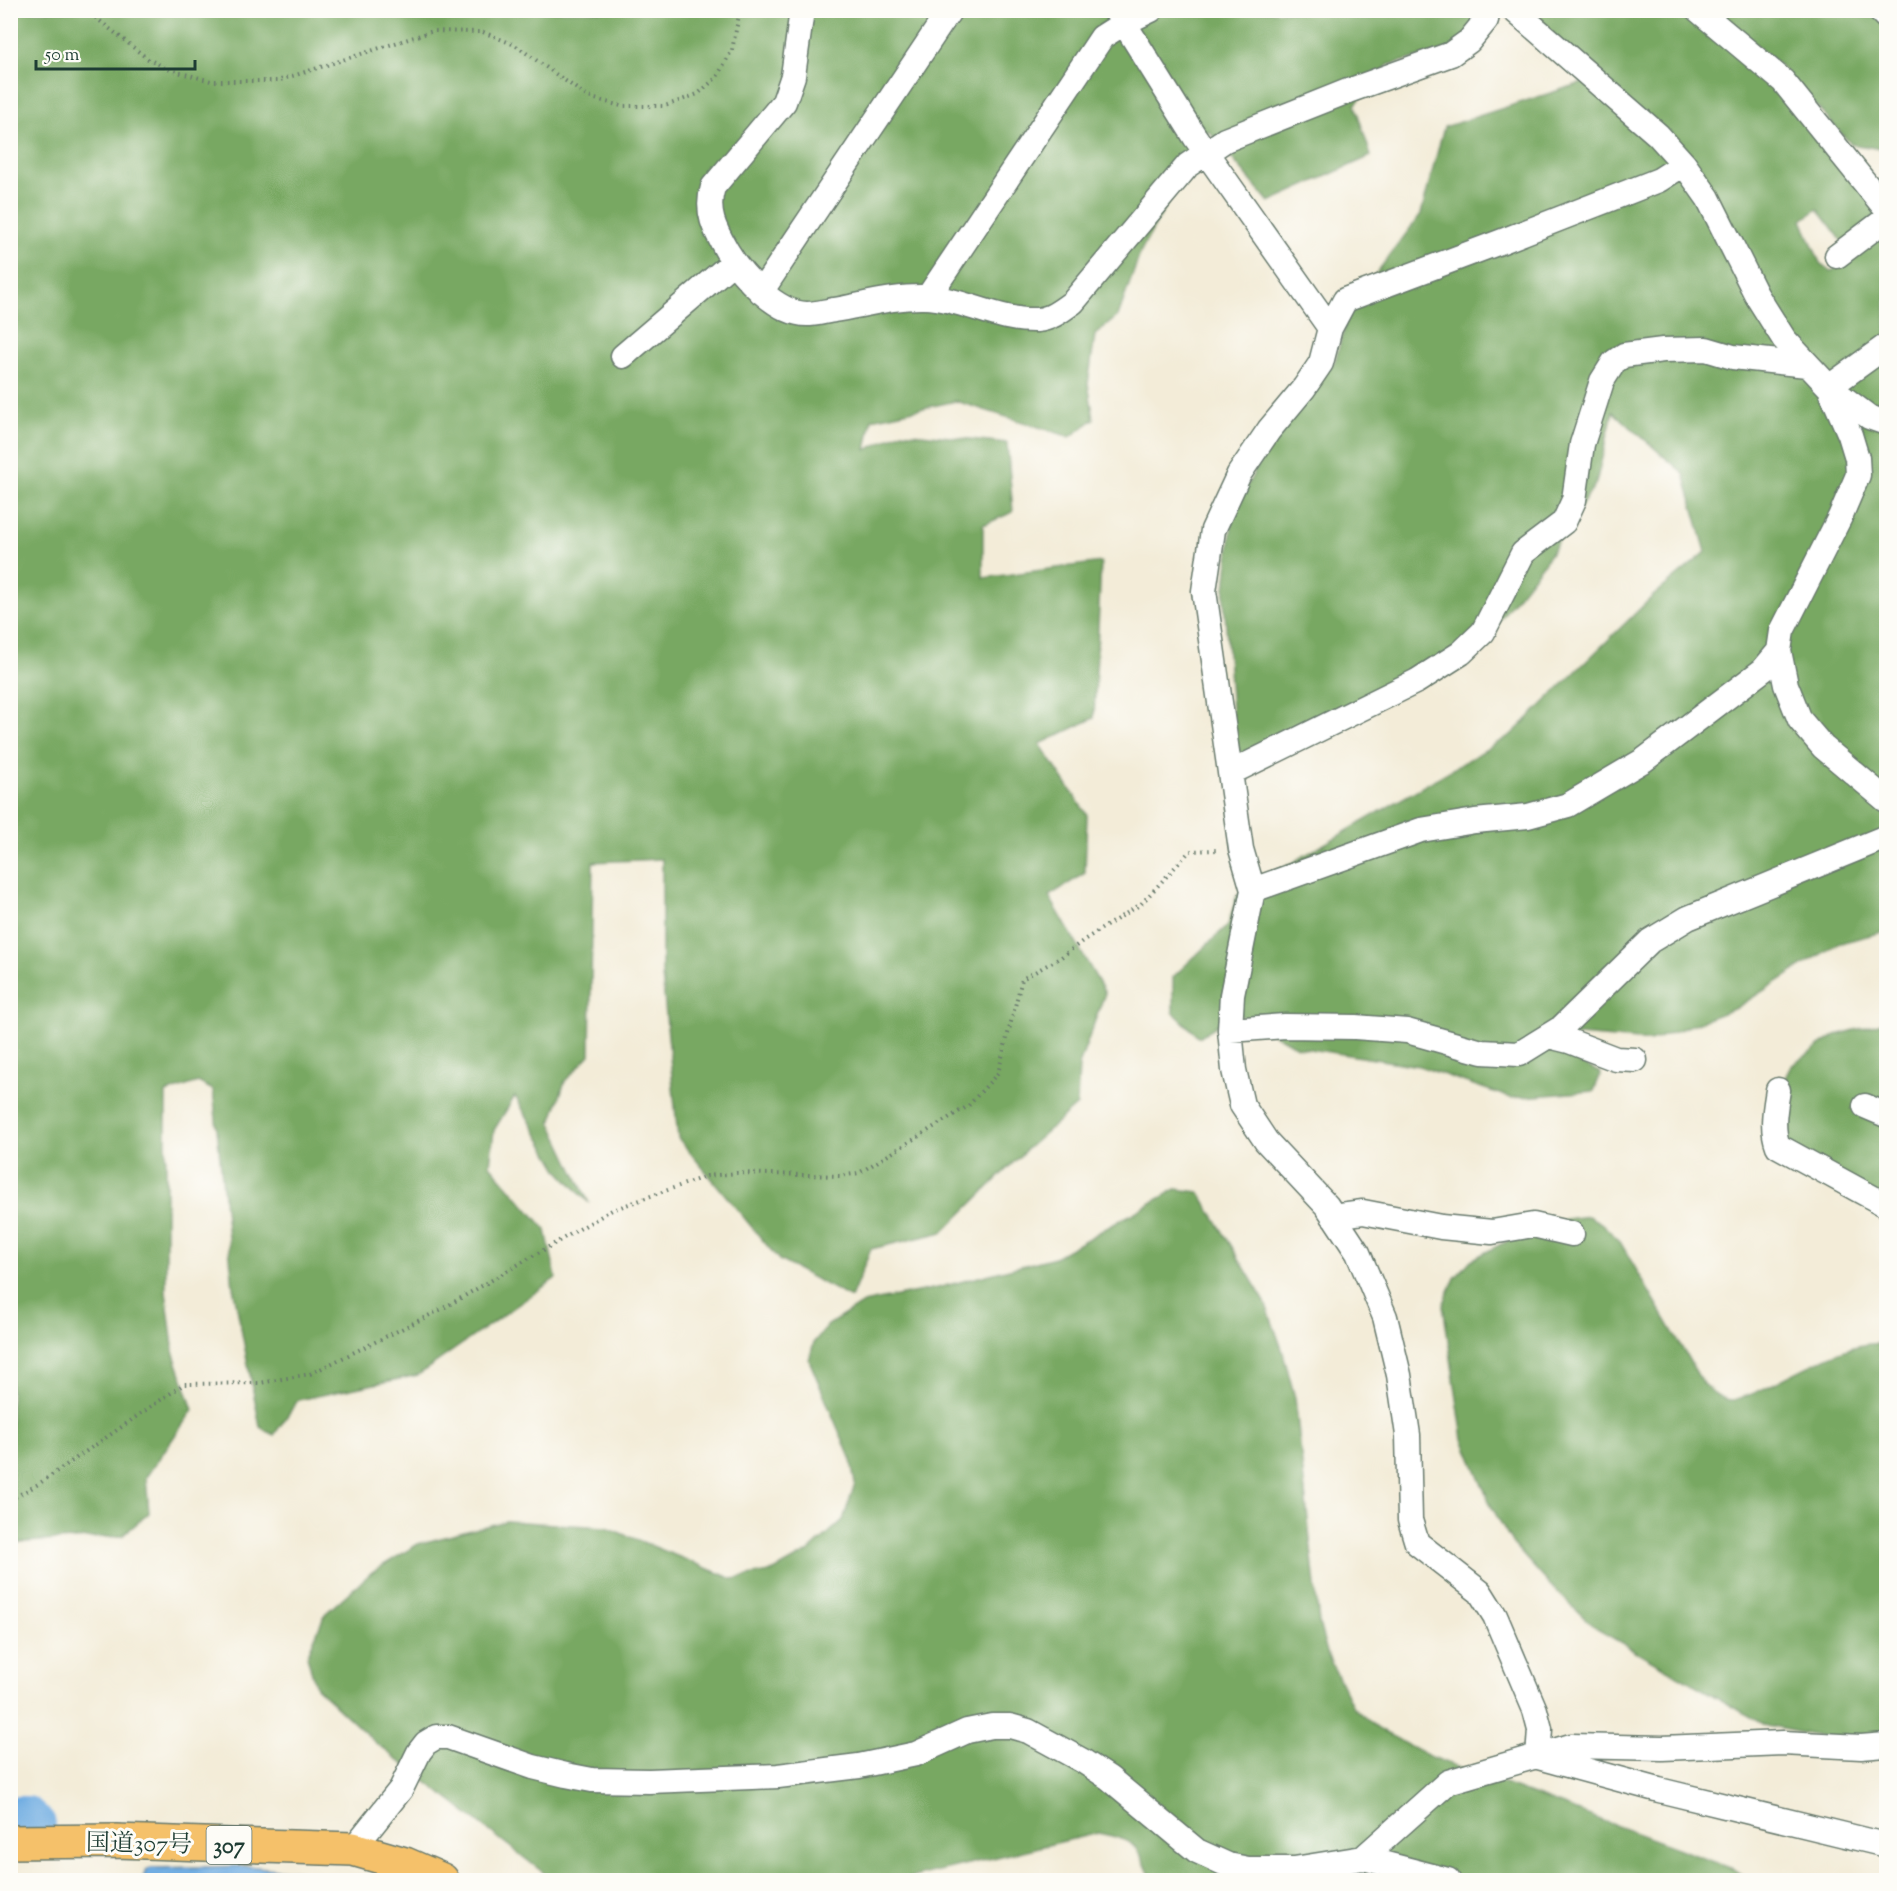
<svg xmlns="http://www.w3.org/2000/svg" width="1897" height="1891" font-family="'Sorts Mill Goudy','Noto Serif JP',serif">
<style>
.forest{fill:#78a862;stroke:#4c724b;stroke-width:1.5}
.water{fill:#71ade2;stroke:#48758b;stroke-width:1.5}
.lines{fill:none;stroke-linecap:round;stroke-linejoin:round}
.river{stroke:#71ade2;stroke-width:38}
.minor-casing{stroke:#697a6d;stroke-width:27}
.highway-casing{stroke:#697a6d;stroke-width:36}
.path{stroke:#697a6d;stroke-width:4;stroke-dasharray:1.5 4.5;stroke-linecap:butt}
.minor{stroke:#fff;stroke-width:24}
.highway{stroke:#f5c16b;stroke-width:33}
.labels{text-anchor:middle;stroke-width:6;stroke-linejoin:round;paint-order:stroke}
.shield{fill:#fdfcf7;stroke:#62766e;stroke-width:1.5}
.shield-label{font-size:22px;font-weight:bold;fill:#1f3d34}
.street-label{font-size:24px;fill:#1f3d34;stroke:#fdfcf7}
</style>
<rect width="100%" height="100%" fill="#fdfcf7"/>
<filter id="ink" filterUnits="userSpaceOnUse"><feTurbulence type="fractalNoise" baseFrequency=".0167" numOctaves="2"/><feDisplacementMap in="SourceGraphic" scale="12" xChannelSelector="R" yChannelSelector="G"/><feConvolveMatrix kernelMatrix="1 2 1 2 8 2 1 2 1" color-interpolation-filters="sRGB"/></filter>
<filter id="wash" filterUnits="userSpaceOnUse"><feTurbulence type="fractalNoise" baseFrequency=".008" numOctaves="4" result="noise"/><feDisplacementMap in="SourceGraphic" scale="24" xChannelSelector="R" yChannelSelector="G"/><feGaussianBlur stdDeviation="1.35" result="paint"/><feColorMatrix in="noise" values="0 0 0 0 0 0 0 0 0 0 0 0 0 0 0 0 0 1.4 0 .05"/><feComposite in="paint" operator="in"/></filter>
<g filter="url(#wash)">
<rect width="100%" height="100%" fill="#f3ecd8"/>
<!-- forest -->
<path class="forest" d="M 11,11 L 1495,11 L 1499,19 L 1477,43 L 1388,65 L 1355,105 L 1371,156 L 1269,202 L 1208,130 L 1141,251 L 1118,316 L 1095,335 L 1088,384 L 1094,419 L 1070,437 L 956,401 L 872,419 L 866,450 L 902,432 L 1007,443 L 1013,512 L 983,525 L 983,578 L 1101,562 L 1094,718 L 1040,744 L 1087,815 L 1085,873 L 1049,896 L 1105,993 L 1079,1065 L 1077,1105 L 1028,1148 L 943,1232 L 871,1249 L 851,1298 L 779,1260 L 678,1138 L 662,975 L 662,859 L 593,862 L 590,1055 L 565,1081 L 551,1123 L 589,1203 L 559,1171 L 515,1096 L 494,1130 L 490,1165 L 546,1230 L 556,1278 L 418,1375 L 298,1400 L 274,1435 L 260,1427 L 233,1287 L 213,1090 L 198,1082 L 166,1093 L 166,1291 L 174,1354 L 193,1410 L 146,1477 L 149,1513 L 122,1536 L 11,1543 Z
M 1527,11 L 1707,11 L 1881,210 L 1844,244 L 1818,209 L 1802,220 L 1820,263 L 1831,272 L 1886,230 L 1886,931 L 1837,944 L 1736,1008 L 1650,1041 L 1578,1035 L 1559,1052 L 1601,1073 L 1594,1091 L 1511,1098 L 1419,1066 L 1297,1047 L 1236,1013 L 1199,1037 L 1173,1012 L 1173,977 L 1228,925 L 1237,895 L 1511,735 L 1653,596 L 1706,552 L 1684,474 L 1613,412 L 1596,483 L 1544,563 L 1469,658 L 1246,770 L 1234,738 L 1224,599 L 1233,512 L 1275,434 L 1335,361 L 1350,308 L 1421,214 L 1444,127 L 1585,82 Z
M 1714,11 L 1886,11 L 1886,155 L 1881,149 L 1851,144 L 1779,65 Z
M 1886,1022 L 1886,1218 L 1780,1161 L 1770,1107 L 1791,1066 L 1836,1035 Z
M 1176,1189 L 1199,1192 L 1265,1302 L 1282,1349 L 1295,1398 L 1319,1623 L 1328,1656 L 1353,1707 L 1378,1729 L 1429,1756 L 1733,1869 L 1749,1880 L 1152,1880 C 1136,1844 1137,1841 1098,1833 L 901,1880 L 553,1880 L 377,1744 L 316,1687 L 307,1656 L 325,1614 L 372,1572 L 418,1544 L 506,1521 L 606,1527 L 733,1579 L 774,1571 L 808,1552 L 843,1520 L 855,1484 L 851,1460 L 809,1360 L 814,1342 L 828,1325 L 863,1303 L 937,1288 L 1055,1257 Z
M 1588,1216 L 1601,1223 L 1619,1240 L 1703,1384 C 1711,1391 1720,1399 1731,1400 C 1737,1400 1744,1396 1749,1395 C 1778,1385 1861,1330 1886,1347 L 1886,1747 L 1867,1746 L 1767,1726 L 1595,1628 L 1550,1585 L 1513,1544 L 1491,1506 L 1463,1439 L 1443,1305 L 1455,1278 L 1471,1260 L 1501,1244 L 1566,1219 Z"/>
<!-- water -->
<path class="water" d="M 247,1866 L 297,1871 L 355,1880 L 142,1880 L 146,1870 L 151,1868 Z"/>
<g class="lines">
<!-- river -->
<path class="river" d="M 10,1815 L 27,1815 L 37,1824"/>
</g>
</g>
<g filter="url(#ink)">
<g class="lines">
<!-- minor casing -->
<g class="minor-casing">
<path id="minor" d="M 802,10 L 793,76 L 784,102 L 713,187 C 705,212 715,230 727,251 C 742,276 777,314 807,314 C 816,314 826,311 834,310 C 864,305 895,296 925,297 C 961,298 1000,322 1037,320 C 1051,319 1062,310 1073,302 L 1188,165 L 1225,140 L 1348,91 L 1451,54 L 1469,41 L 1486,20 L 1488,10
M 1116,10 L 1195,137 L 1330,328
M 1514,10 L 1658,135 L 1684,164 L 1708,198 L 1757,296 L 1784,339 L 1829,387 L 1869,417 L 1886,423
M 1698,10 L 1783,81 L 1886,209
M 1879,10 L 1886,17
M 1837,256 L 1886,219
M 761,292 L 950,10
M 928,297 L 1102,37 L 1124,23 L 1151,10
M 623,356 L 733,262
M 1829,387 L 1886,346
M 1830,389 L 1850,435 L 1857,458 L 1858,475 L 1840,517 L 1782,631 L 1779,651 L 1786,685 L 1800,720 L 1823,747 L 1886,800
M 1230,773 L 1417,681 L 1461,653 L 1483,632 L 1523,553 L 1564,522 L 1574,500 L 1582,444 L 1602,381 L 1614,362 L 1624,355 L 1663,350 L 1706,349 L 1733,357 L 1807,365
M 1253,890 L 1421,830 L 1475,821 L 1528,816 L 1568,805 L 1644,760 L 1763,670 L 1779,651
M 1230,1030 L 1285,1026 L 1355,1027 L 1407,1031 L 1482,1052 L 1519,1054 L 1561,1028 L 1650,941 L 1688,918 L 1886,837
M 1549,1036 L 1569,1041 L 1616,1059 L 1635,1060
M 1778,1090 C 1775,1109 1771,1128 1778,1146 L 1886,1205
M 1865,1106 L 1886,1115
M 1333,1216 L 1363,1212 L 1441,1227 L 1492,1232 L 1533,1225 L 1572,1234
M 1538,1757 L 1540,1729 L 1535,1710 L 1495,1616 L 1480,1592 L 1417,1543 L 1410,1520 L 1408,1435 L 1399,1375 L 1385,1317 L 1358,1253 L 1327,1206 L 1266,1141 L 1242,1105 L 1234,1070 L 1230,1030 L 1232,995 L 1253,890 L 1241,849 L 1204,591 L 1213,530 L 1239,474 L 1269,430 L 1304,388 L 1321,363 L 1330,328 L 1345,300 L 1500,242 L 1659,180 L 1684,164
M 1538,1757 L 1659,1790 L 1886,1845
M 353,1849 L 401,1789 L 419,1752 L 426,1743 L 436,1737 L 448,1737 L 533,1767 L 566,1775 L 592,1780 L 649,1781 L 778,1776 L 859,1766 L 916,1754 L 967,1731 L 992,1726 L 1010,1726 L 1028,1731 L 1083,1761 L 1109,1778 L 1197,1851 L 1228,1865 L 1248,1869 L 1294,1869 L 1363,1858 L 1448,1880
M 1363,1858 L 1448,1782 L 1571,1746 L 1662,1748 L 1783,1743 L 1861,1747 L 1886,1745"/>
</g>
<!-- highway casing -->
<g class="highway-casing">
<path id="highway" d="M 10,1842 L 116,1841 L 353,1849 L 405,1864 L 442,1880"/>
</g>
<!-- path -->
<path class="path" d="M 86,10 L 148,59 L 170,70 L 211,81 L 277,81 L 433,31 L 483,32 L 515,45 L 588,97 L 621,106 L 665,106 L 698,94 L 717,77 L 732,50 L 740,10
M 10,1500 L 40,1483 L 184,1384 L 260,1383 L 310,1374 L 442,1309 L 612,1210 L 707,1176 L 737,1173 L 840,1176 L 859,1173 L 968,1106 L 998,1073 L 1022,979 L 1060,958 L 1084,940 L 1141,904 L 1190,851 L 1219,850"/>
<!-- minor -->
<use href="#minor" class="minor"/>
<!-- highway -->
<use href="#highway" class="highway"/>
</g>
</g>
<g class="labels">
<!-- shield labels -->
<rect class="shield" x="206.5" y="1826" width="45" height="38" rx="4.5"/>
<g class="shield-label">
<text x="229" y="1853">307</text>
</g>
<!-- street labels -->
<g class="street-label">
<text transform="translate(139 1843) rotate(1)" y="8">国道307号</text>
</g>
</g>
<!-- margin -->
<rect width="1897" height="1891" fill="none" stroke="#fdfcf7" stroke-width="36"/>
<!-- scale -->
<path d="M36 60v9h159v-9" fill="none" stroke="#1f3d34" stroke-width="3"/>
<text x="45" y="60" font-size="18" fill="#1f3d34" stroke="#fdfcf7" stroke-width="4.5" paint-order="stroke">50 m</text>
</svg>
